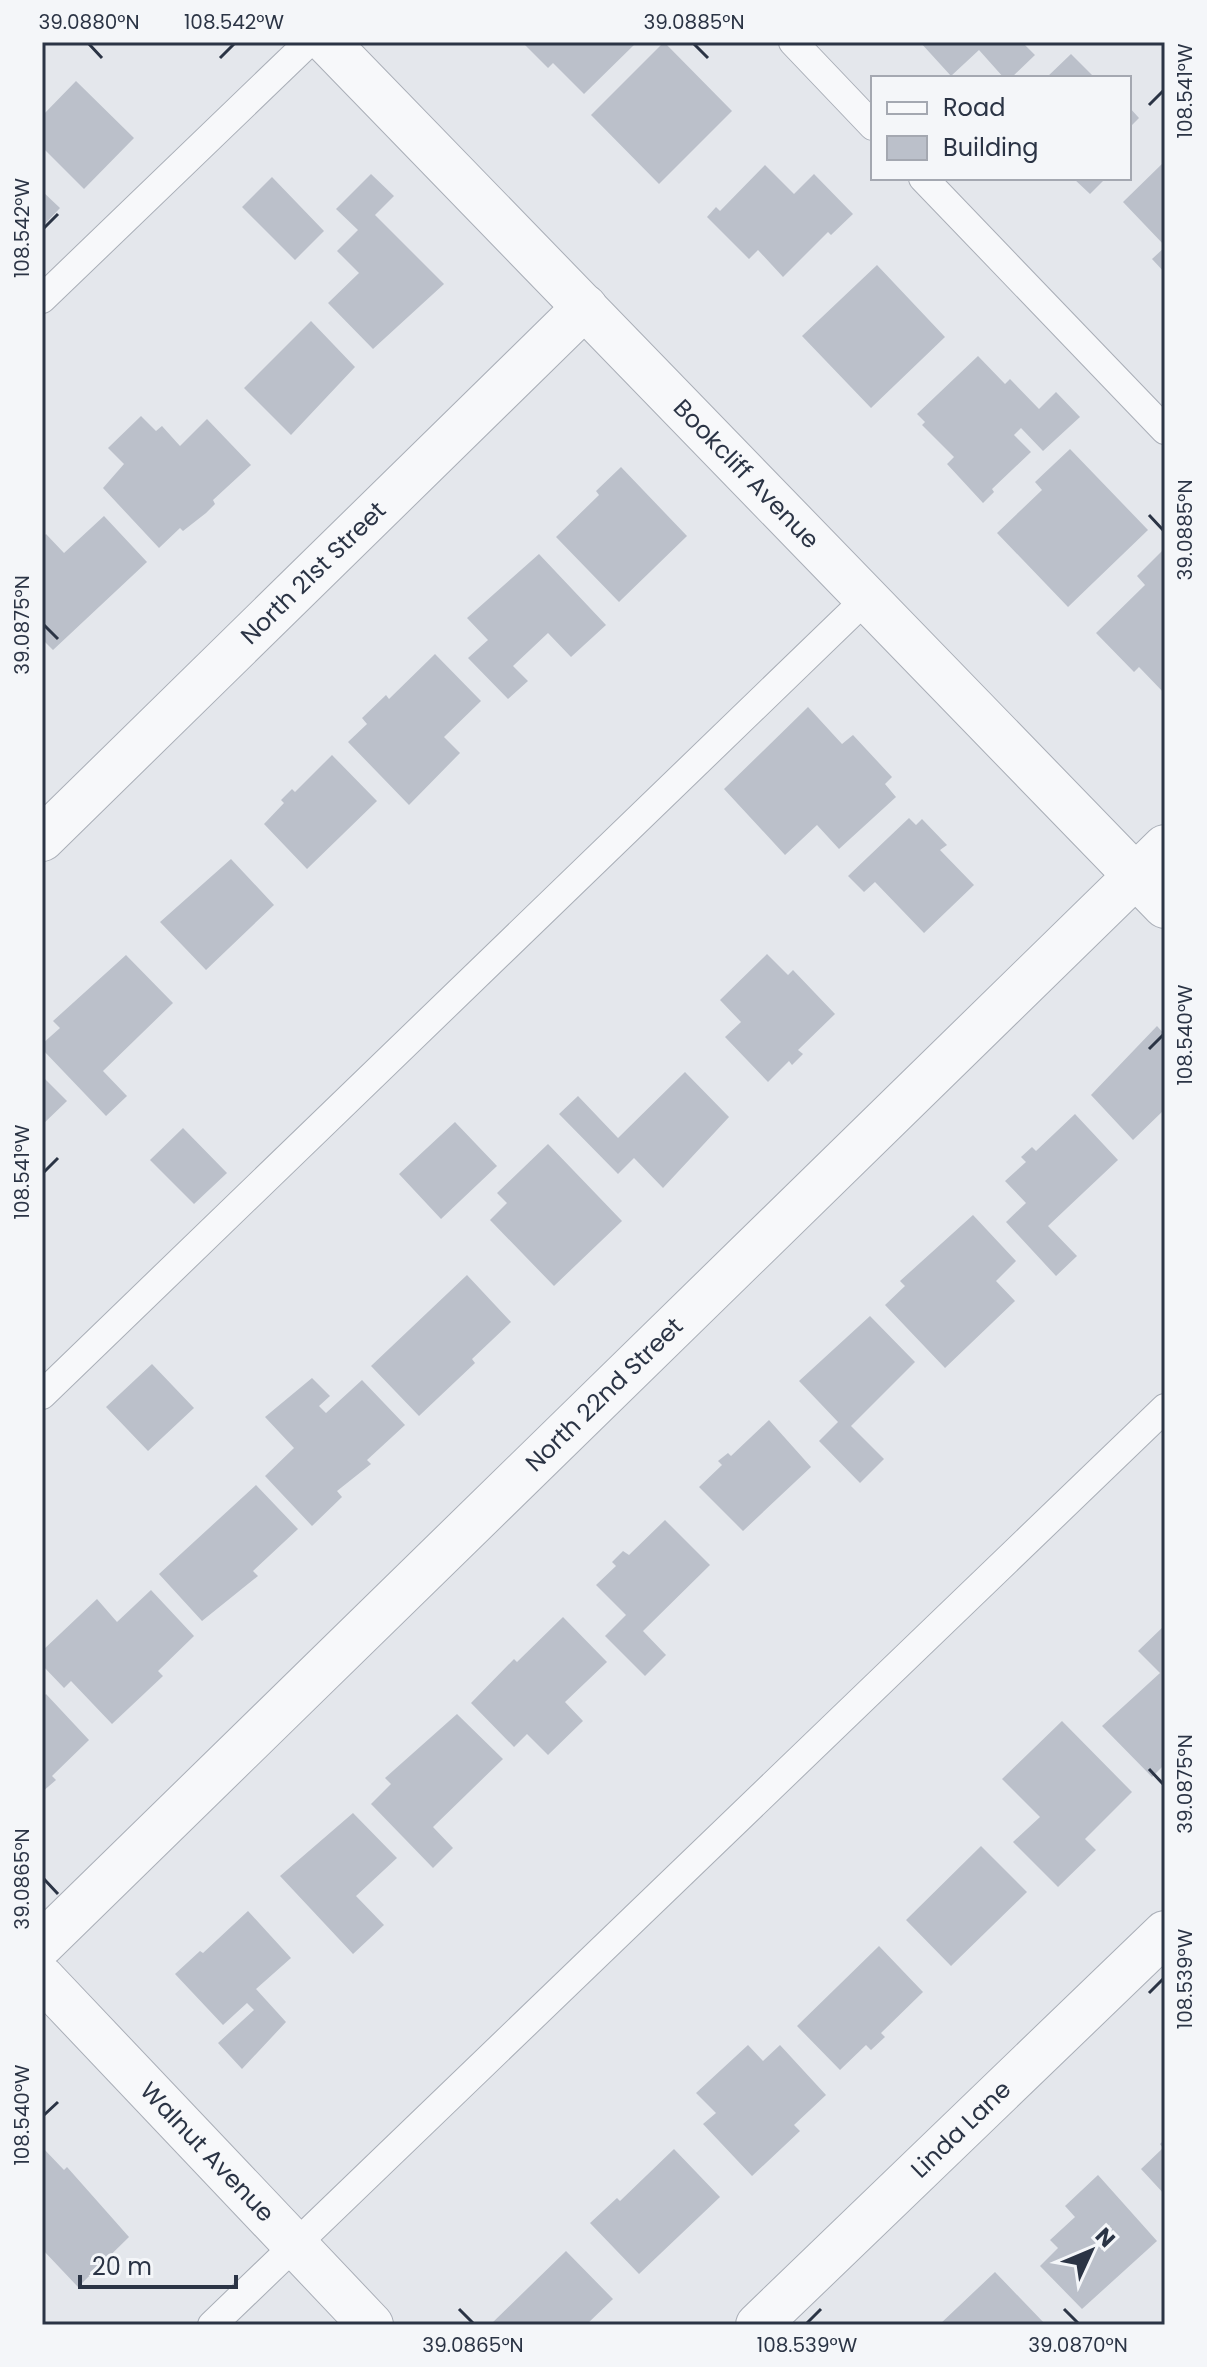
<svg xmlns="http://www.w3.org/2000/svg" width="1207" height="2367" font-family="Poppins,sans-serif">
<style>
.building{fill:#bbc0ca}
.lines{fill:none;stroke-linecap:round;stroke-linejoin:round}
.lane-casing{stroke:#a9aeb7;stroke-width:30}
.street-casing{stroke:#a9aeb7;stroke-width:46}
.lane{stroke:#f7f8fa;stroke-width:28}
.street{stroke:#f7f8fa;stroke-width:44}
.ticks{fill:none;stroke:#2b3445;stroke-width:3}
.labels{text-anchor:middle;stroke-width:6;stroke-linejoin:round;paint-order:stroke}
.street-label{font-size:24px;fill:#2b3445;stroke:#f4f6f9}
.neatline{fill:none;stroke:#2b3445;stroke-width:3}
.ticks-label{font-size:20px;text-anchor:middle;fill:#2b3445}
</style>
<rect width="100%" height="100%" fill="#e4e7ec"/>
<!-- building -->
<path class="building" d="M 522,42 L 637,42 L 584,94 L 553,63 L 548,68 Z
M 664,42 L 732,111 L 659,184 L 591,115 Z
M 920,42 L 1022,42 L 1035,55 L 1011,78 L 1004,78 L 979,50 L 951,76 Z
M 1071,54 L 1095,78 L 1046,78 Z
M 76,81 L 134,138 L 84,189 L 42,147 L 42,116 Z
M 1129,107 L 1139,118 L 1129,128 Z
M 1165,161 L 1165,246 L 1123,202 Z
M 765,165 L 794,194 L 814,174 L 853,214 L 831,235 L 828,232 L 783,277 L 758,250 L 749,259 L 707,217 L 716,207 L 720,211 Z
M 371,174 L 394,196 L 375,215 L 444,284 L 373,349 L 328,303 L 359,273 L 337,251 L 358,230 L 336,209 Z
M 272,177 L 324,231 L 295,260 L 242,207 Z
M 1073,178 L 1106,178 L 1090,194 Z
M 42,191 L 60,208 L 42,227 Z
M 1165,247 L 1165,273 L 1152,259 Z
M 877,265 L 945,337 L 871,408 L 802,336 Z
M 311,321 L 355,367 L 291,435 L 244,388 Z
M 978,356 L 1005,384 L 1010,379 L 1039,409 L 1056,392 L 1080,417 L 1043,451 L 1021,428 L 1014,435 L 1031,452 L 992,489 L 994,492 L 983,503 L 947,464 L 954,457 L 922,425 L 925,422 L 917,414 Z
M 141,416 L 156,431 L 162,426 L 180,446 L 207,419 L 251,465 L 213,500 L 215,504 L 206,513 L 183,531 L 180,528 L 159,548 L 103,488 L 124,464 L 108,448 Z
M 1070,449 L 1148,530 L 1068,607 L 997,533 L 1042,490 L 1035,482 Z
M 621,467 L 687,536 L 619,602 L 556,537 L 599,495 L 596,491 Z
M 104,516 L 147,562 L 53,650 L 42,639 L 42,538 L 46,534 L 64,553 Z
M 1165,548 L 1165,694 L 1139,667 L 1134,672 L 1096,633 L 1145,585 L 1137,576 Z
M 539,554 L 606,625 L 571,657 L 548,633 L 513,666 L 528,681 L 508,699 L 468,658 L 488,640 L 467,618 Z
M 435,654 L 481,701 L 444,737 L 460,753 L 409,805 L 348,742 L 367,724 L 362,718 L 386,695 L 389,699 Z
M 808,707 L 842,744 L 853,735 L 892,777 L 885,784 L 896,797 L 839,849 L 817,825 L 785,855 L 724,789 Z
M 332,755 L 377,801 L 307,869 L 264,824 L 284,803 L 281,800 L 292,789 L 295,792 Z
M 909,818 L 916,825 L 922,819 L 947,845 L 940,850 L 974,885 L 924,933 L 875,882 L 864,892 L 848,876 Z
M 231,859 L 274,905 L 206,970 L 160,922 Z
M 767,954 L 788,975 L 793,970 L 835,1014 L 798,1050 L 803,1054 L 792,1065 L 789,1061 L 768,1082 L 725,1037 L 741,1022 L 720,1000 Z
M 126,955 L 173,1003 L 103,1071 L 127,1096 L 106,1116 L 42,1049 L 42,1044 L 60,1028 L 53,1021 Z
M 1157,1026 L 1165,1035 L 1165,1109 L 1133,1140 L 1091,1095 Z
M 685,1072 L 729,1117 L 663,1188 L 634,1158 L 618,1174 L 559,1114 L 578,1096 L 618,1138 Z
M 42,1076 L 67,1101 L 42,1125 Z
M 1075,1114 L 1118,1160 L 1048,1226 L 1077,1256 L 1056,1276 L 1006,1222 L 1026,1203 L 1005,1181 L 1026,1162 L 1021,1157 L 1032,1147 L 1036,1151 Z
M 455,1122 L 497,1166 L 441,1219 L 399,1174 Z
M 183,1128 L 227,1173 L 194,1204 L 150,1160 Z
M 548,1144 L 622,1221 L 554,1286 L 490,1220 L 507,1203 L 497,1193 Z
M 973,1215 L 1016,1261 L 996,1281 L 1015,1301 L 945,1368 L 885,1305 L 905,1286 L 900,1281 Z
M 467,1275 L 511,1322 L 472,1359 L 475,1363 L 419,1416 L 371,1366 Z
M 870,1316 L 915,1362 L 851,1426 L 884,1459 L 860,1483 L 819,1441 L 838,1422 L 799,1381 Z
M 152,1364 L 194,1408 L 148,1451 L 106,1407 Z
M 312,1378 L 330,1396 L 319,1406 L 326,1413 L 362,1380 L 405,1425 L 367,1460 L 371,1464 L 337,1491 L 342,1497 L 312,1526 L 265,1476 L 294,1448 L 265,1417 Z
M 769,1420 L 811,1467 L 743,1531 L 699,1487 L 722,1465 L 718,1461 L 728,1453 L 731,1456 Z
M 256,1485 L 298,1529 L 253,1571 L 258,1576 L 202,1621 L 159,1574 Z
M 665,1520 L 710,1565 L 643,1631 L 666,1655 L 645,1676 L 605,1636 L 626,1615 L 596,1585 L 616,1566 L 612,1562 L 623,1551 L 629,1555 Z
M 151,1590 L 194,1636 L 158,1671 L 163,1676 L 112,1724 L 71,1681 L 64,1688 L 42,1665 L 42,1651 L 97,1599 L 117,1622 Z
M 563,1617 L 607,1662 L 565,1702 L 583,1721 L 548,1755 L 527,1734 L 514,1747 L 471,1703 L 514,1659 L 517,1662 Z
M 1165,1625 L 1165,1764 L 1152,1777 L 1102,1726 L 1160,1673 L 1138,1651 Z
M 46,1694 L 89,1740 L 52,1776 L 56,1780 L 42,1792 L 42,1698 Z
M 457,1714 L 503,1759 L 433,1827 L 453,1848 L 433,1868 L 371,1804 L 391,1784 L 385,1778 Z
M 1062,1721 L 1132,1792 L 1085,1839 L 1096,1850 L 1058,1887 L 1013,1842 L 1040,1817 L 1002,1779 Z
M 353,1813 L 397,1858 L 356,1896 L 384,1925 L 353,1954 L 280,1876 Z
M 981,1846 L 1027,1892 L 951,1966 L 906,1920 Z
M 248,1911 L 291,1958 L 256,1989 L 286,2022 L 242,2069 L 218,2043 L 254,2010 L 247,2003 L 223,2025 L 175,1974 L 200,1951 L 203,1953 Z
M 879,1946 L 923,1992 L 881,2033 L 885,2037 L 871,2050 L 866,2045 L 840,2070 L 797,2026 Z
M 748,2045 L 763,2061 L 780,2045 L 826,2095 L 794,2125 L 800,2131 L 752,2176 L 703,2124 L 716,2113 L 696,2093 Z
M 1165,2139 L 1165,2195 L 1141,2169 L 1163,2148 L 1160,2144 Z
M 42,2147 L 64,2170 L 67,2167 L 129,2237 L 78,2287 L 42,2249 Z
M 674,2149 L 720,2197 L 639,2274 L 590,2223 L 617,2198 L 620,2201 Z
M 1098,2175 L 1157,2241 L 1082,2309 L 1040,2266 L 1058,2248 L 1050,2240 L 1075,2217 L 1065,2206 Z
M 566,2251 L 613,2299 L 586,2325 L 490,2325 Z
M 995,2272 L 1046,2325 L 939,2325 Z"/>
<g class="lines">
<!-- lane casing -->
<g class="lane-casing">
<path id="lane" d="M 793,42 L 873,126
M 923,178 L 1165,430
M 42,299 L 309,42
M 42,1395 L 867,598
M 212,2325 L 1165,1408"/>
</g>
<!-- street casing -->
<g class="street-casing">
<g id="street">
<path id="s1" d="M 327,42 L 1165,906"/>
<path id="s2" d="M 42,839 L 585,307"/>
<path id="s3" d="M 42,1944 L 1165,847"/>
<path id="s4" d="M 42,1978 L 371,2325"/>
<path id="s5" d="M 758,2325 L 1165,1933"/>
</g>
</g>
<!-- lane -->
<use href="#lane" class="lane"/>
<!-- street -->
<use href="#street" class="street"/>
</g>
<!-- ticks -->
<path class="ticks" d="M 89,44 L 102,58M 694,44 L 708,58M 220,58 L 234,44M 1149,105 L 1163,91M 44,228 L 58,214M 1149,515 L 1163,530M 44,625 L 58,639M 1149,1049 L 1163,1035M 44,1172 L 58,1158M 1149,1769 L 1163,1784M 44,1879 L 58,1894M 1149,1993 L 1163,1979M 44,2115 L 58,2102M 459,2309 L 473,2323M 1064,2309 L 1078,2323M 807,2323 L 821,2309"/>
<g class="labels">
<!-- street labels -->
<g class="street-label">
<text dy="8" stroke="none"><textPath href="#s1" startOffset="602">Bookcliff Avenue</textPath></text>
<text dy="8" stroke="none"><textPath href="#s2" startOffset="380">North 21st Street</textPath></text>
<text dy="8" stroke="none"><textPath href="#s3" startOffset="786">North 22nd Street</textPath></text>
<text dy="8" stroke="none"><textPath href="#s5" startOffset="282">Linda Lane</textPath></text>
<text dy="8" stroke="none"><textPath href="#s4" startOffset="240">Walnut Avenue</textPath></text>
</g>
</g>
<!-- border -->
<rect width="1207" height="2367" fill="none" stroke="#f4f6f9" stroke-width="88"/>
<!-- legend -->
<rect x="871" y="76" width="260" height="104" fill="#f4f6f9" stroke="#a4a8b1" stroke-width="2"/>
<rect x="887" y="102" width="40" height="12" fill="#f7f8fa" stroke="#a4a8b1" stroke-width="2"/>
<text x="943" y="116" font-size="24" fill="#2b3445">Road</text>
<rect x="887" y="136" width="40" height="24" fill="#bbc0ca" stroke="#a4a8b1" stroke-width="2"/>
<text x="943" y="156" font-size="24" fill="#2b3445">Building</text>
<!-- north arrow -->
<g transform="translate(1091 2251) rotate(46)" stroke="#f4f6f9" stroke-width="6" paint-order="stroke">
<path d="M0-6L14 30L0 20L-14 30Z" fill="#2b3445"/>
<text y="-12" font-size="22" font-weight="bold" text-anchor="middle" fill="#2b3445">N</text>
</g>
<!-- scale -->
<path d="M80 2275v12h156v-12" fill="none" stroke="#2b3445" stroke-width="4"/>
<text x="92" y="2275" font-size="24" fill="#2b3445" stroke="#f4f6f9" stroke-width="6" paint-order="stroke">20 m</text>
<rect x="44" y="44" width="1119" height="2279" class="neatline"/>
<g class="ticks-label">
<text x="89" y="29">39.0880°N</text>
<text x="234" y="29">108.542°W</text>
<text x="694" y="29">39.0885°N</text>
<text transform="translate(1185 91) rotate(-90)" y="7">108.541°W</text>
<text transform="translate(22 228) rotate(-90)" y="7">108.542°W</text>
<text transform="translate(1185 530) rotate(-90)" y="7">39.0885°N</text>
<text transform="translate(22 625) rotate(-90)" y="7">39.0875°N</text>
<text transform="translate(1185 1035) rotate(-90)" y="7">108.540°W</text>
<text transform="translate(22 1172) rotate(-90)" y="7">108.541°W</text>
<text transform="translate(1185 1784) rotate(-90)" y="7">39.0875°N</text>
<text transform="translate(22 1879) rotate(-90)" y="7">39.0865°N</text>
<text transform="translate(1185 1979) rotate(-90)" y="7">108.539°W</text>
<text transform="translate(22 2115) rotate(-90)" y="7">108.540°W</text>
<text x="473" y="2352">39.0865°N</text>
<text x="807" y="2352">108.539°W</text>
<text x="1078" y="2352">39.0870°N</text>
</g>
</svg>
